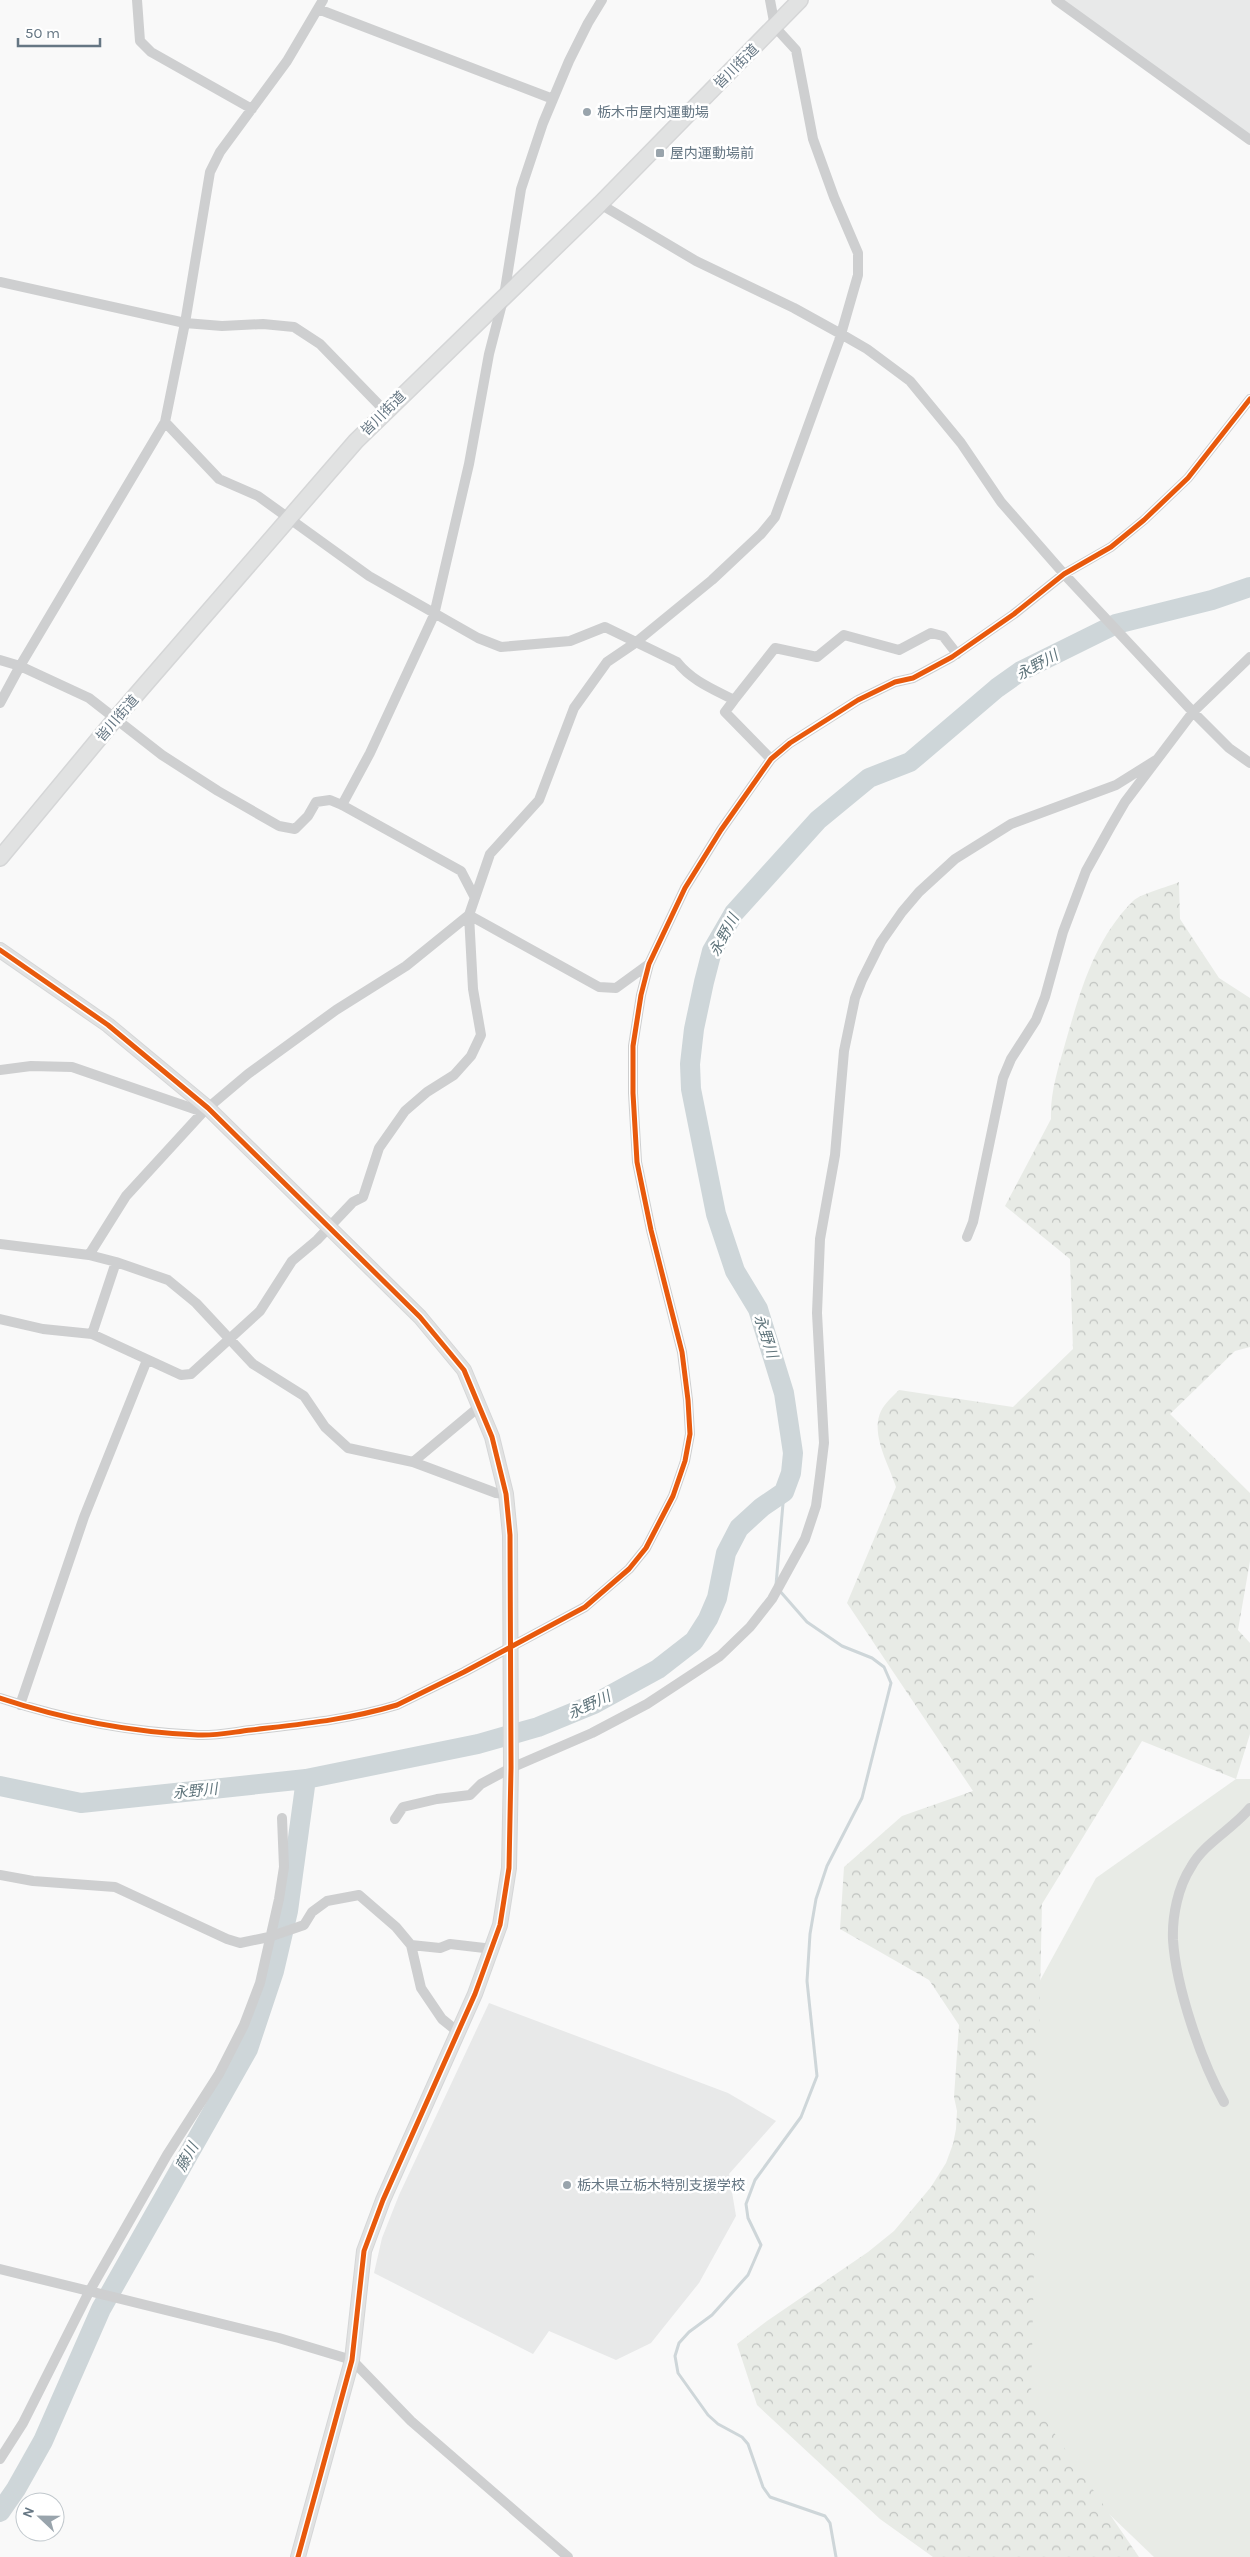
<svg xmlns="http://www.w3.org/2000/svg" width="1250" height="2557" font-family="Karla,'Noto Sans JP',sans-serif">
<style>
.built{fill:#e8e9e9}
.grass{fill:#e8ebe6}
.forest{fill:url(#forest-crowns)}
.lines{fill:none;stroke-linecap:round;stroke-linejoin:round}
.stream{stroke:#ced6d9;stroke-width:3}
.river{stroke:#ced6d9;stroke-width:20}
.secondary-casing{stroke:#d5d6d7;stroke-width:16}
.primary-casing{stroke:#d5d6d7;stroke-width:18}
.street{stroke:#cecfd0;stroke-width:10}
.secondary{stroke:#e1e2e2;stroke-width:14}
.primary{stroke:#e1e2e2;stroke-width:15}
.cycleway-casing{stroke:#fff;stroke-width:8}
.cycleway{stroke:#e8590c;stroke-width:5}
.poi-dot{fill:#99a4ac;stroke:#fff;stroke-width:2}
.labels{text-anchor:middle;stroke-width:5;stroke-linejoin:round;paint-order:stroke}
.street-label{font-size:14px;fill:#657683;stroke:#fff}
.poi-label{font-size:14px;fill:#657683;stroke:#fff;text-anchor:start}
.water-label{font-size:15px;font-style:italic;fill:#60757c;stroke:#fff}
</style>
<defs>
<pattern id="forest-crowns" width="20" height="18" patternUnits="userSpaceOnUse" patternTransform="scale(1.25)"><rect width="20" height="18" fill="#e8ebe6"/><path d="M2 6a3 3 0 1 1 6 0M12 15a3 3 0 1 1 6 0" fill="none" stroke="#c0c3c0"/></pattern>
</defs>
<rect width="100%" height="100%" fill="#f9f9f9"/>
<!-- built -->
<path class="built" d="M 1062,0 L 1250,0 L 1250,136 Z
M 489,2003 L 728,2093 L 776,2121 L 729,2174 L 736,2216 L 699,2283 L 651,2343 L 616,2360 L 549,2331 L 533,2354 L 374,2273 L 382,2238 L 399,2195 Z"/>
<!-- grass -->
<path class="grass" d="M 1236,1779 L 1250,1779 L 1250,2557 L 1154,2557 L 1016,2425 L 1031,1997 L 1096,1878 Z"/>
<!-- forest -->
<path class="forest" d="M 1179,882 L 1180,919 L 1219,978 L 1250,998 L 1250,1347 L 1235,1351 L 1170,1414 L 1250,1493 L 1250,1561 L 1238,1630 L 1250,1643 L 1250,1734 L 1236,1779 L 1142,1741 L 1042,1904 L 1031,2399 L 1139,2557 L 933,2557 L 880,2519 L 757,2405 L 737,2344 L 767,2321 L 868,2252 L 894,2231 L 931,2187 L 946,2163 L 953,2144 L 956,2129 L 957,2111 L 954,2097 L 959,2025 L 929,1980 L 840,1929 L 844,1867 L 902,1816 L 973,1791 L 847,1603 L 896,1487 C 889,1465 870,1434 881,1411 C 885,1403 893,1396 899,1390 L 1013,1407 L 1073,1349 L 1070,1259 L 1005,1206 L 1051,1119 C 1050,1093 1058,1069 1065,1044 C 1080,992 1094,940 1133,901 C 1140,894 1168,887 1179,882 Z"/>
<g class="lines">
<!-- stream -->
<path class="stream" d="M 776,1585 L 784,1492
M 779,1590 L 807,1622 L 842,1646 L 872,1658 L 884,1667 L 891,1683 L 862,1798 L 827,1866 L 816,1899 L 810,1934 L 807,1981 L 817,2076 L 801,2117 L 755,2180 L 746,2204 L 748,2218 L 761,2245 L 748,2275 L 712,2315 L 689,2332 L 679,2343 L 675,2356 L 678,2373 L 708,2415 L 718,2424 L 742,2437 L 748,2444 L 763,2487 L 770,2497 L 825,2516 L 830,2523 L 836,2557"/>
<!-- river -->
<path class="river" d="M 0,1786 L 81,1803 L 306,1779 L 478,1744 L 538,1727 L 594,1704 L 658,1669 L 694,1641 L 708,1619 L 717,1598 L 726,1553 L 739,1528 L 762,1507 L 784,1492 L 791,1473 L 793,1453 L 784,1393 L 758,1309 L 735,1271 L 716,1214 L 691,1089 L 690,1064 L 694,1029 L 704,982 L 712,951 L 734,913 L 818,820 L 869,778 L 910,762 L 997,688 L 1021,671 L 1116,624 L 1212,600 L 1250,587
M 0,2512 L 16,2489 L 43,2441 L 101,2309 L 248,2049 L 274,1971 L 288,1911 L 306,1779"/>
<!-- secondary casing -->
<g class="secondary-casing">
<path id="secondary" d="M 0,950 L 108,1025 L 208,1108 L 420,1317 L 464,1370 L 492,1437 L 506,1494 L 510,1535 L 511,1768 L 509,1868 L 500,1925 L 475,1994 L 383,2200 L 364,2251 L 352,2360 L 298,2557"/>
</g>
<!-- primary casing -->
<g class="primary-casing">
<path id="primary" d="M 0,858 L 116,718 L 356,441 L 600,204 L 800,0"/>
</g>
<!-- street -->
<path class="street" d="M 137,0 L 140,41 L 151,52 L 252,109
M 323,0 L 287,61 L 220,152 L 210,172 L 185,323 L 165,422 L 219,479 L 258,496 L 369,576 L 478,638 L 501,647 L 570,641 L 605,627 L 677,662 C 692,681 713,689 734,700 L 725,712 L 771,759
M 1056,0 L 1250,140
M 318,9 L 553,99
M 600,204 L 696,261 L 794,308 L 841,334 L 867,349 L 910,381 L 961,443 L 1001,502 L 1064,574 L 1193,712 L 1229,748 L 1250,763
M 0,282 L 185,323 L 222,326 L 263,324 L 294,327 L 320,344 L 385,411
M 165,422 L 20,666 L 89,698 L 162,755 L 218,791 L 279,826 L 295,829 L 308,816 L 316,802 L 330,800 L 342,805 L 461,871 L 474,896
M 0,660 L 20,666 L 0,703
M 734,700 L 775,648 L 817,657 L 844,635 L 899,650 L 931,633 L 943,636 L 957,654
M 342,805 L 370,753 L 434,615 L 469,464 L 489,354 L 504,296 L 521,189 L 543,123 L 569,61 L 588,23 L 602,0
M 469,915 L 599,987 L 616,988 L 649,964
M 0,1070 L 31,1066 L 72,1067 L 203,1112
M 967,1237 L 973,1222 L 1003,1078 L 1011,1059 L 1036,1020 L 1045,997 L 1063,932 L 1086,871 L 1111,826 L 1125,802 L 1193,712 L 1250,657
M 0,1244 L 89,1255 L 116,1262 L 168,1280 L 196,1303 L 253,1364 L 304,1396 L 325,1427 L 348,1448 L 413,1462 L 480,1406
M 89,1255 L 126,1196 L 203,1112 L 248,1074 L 336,1010 L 406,966 L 469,915
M 0,1319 L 43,1329 L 92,1334 L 181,1375 L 191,1374 L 260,1311 L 292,1261 L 317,1240 L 353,1202 L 363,1197 L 379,1148 L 405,1111 L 427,1092 L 454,1075 L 471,1056 L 481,1035 L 473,989 L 469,915 L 490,854 L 539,800 L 574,708 L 607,662 L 635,643 L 712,580 L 761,534 L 775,517 L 839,341 L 858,275 L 858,253 L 834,197 L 813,139 L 796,50 L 775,27 L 770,0
M 92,1334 L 116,1262
M 413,1462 L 496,1493 L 506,1494
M 0,1698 C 63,1719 132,1732 198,1735 C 216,1736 233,1732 251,1730 C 302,1724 347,1720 397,1705 L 464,1672 L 585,1607 L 629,1569 L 646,1548 L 673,1496 L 685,1461 L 690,1434 L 688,1400 L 682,1352 L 651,1230 L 637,1162 L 633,1093 L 633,1046 L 641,995 L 649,964 L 685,888 L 721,830 L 771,759 L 790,743 L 858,700 L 895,682 L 913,678 L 952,657 L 1014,614 L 1064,574 L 1111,547 L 1144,520 L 1188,478 L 1250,399
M 20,1705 L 84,1517 L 147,1360
M 395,1819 L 403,1807 L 437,1799 L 470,1795 L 481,1784 L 511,1768 L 592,1733 L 647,1704 L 720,1656 L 750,1627 L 772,1599 L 805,1539 L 816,1506 L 820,1476 L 824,1443 L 817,1313 L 820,1239 L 835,1155 L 844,1051 L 855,998 L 862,980 L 881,942 L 902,912 L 919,892 L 955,859 L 1011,824 L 1116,785 L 1156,760
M 0,1875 L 33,1881 L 115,1887 L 227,1939 L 240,1943 L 269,1937 L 304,1925 L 312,1912 L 327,1901 L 359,1895 L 396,1927 L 411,1945 L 421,1988 L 442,2019 L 458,2032
M 411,1945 L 440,1948 L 450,1944 L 493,1949
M 1224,2102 C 1201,2061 1176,1987 1173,1940 C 1172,1916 1178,1887 1191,1867 C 1204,1843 1233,1829 1250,1808
M 0,2269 L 279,2338 L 352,2360 L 411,2421 L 568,2557
M 0,2459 L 23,2423 L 89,2292 L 167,2155 L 219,2074 L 244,2025 L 260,1983 L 279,1899 L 284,1867 L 282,1818"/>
<!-- secondary -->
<use href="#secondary" class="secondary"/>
<!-- primary -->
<use href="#primary" class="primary"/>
<!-- cycleway casing -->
<g class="cycleway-casing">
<path id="cycleway" d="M 0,950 L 108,1025 L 208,1108 L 420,1317 L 464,1370 L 492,1437 L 506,1494 L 510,1535 L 511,1768 L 509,1868 L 500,1925 L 475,1994 L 383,2200 L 364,2251 L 352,2360 L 298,2557
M 0,1698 C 63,1719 132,1732 198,1735 C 216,1736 233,1732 251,1730 C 302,1724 347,1720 397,1705 L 464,1672 L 585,1607 L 629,1569 L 646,1548 L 673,1496 L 685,1461 L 690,1434 L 688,1400 L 682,1352 L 651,1230 L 637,1162 L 633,1093 L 633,1046 L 641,995 L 649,964 L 685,888 L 721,830 L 771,759 L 790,743 L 858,700 L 895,682 L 913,678 L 952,657 L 1014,614 L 1064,574 L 1111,547 L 1144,520 L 1188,478 L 1250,399"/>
</g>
<!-- cycleway -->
<use href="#cycleway" class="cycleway"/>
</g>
<!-- markers -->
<g class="poi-dot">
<circle cx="587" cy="112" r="5"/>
<rect x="655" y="148" width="10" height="10" rx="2.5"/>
<circle cx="567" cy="2185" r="5"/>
</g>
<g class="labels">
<!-- street labels -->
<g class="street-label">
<text transform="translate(736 66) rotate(-45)" y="5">皆川街道</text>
<text transform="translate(383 413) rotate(-45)" y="5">皆川街道</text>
<text transform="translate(117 718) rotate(-49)" y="5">皆川街道</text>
</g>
<!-- poi labels -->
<g class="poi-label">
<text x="597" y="117">栃木市屋内運動場</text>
<text x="670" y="158">屋内運動場前</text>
<text x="577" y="2190">栃木県立栃木特別支援学校</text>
</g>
<!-- water labels -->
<g class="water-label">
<text transform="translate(1037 665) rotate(-29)" y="5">永野川</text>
<text transform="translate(724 935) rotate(-62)" y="5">永野川</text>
<text transform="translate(766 1336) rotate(72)" y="5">永野川</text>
<text transform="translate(589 1705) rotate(-25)" y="5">永野川</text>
<text transform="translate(195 1791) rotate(-6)" y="5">永野川</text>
<text transform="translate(187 2157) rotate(-61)" y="5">藤川</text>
</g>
</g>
<!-- north arrow -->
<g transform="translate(40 2517) rotate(292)"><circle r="24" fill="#ffffff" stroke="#c1c8cd"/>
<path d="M0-4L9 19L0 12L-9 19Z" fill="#99a4ac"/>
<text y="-8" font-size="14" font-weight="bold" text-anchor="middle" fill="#657683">N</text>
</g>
<!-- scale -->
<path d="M18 38v8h82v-8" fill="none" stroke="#657683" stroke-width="2.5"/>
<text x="25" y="38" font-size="15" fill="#657683" stroke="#ffffff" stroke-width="4" paint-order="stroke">50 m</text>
</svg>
